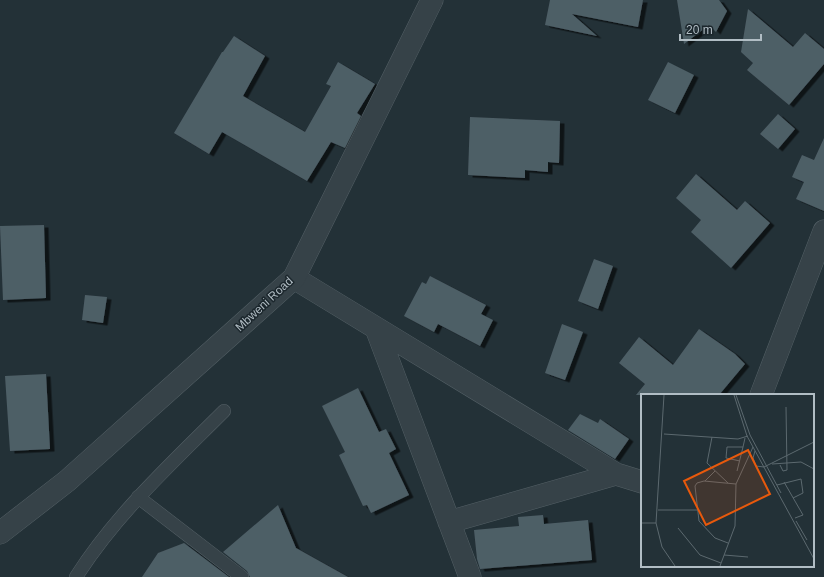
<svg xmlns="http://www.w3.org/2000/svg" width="824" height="577" font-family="Helvetica,sans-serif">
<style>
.building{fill:#4e5e66;filter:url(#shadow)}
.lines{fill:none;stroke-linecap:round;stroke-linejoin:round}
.service-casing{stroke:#546066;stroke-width:14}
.minor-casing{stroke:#546066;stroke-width:23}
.tertiary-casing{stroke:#546066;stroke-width:23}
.service{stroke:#364248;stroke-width:13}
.minor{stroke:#364248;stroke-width:22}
.tertiary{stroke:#364248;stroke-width:22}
.labels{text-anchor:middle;stroke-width:3;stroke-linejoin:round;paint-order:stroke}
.street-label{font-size:12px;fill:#b1bdc4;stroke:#1c272d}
.inset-road{fill:none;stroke:#5c696f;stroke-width:1}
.view{fill:#e8590c;fill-opacity:0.15;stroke:#e8590c;stroke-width:2}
.inset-edge{fill:none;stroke:#b1bdc4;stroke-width:2}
</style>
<defs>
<filter id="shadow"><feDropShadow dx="4.5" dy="2.5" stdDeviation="0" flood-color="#0009"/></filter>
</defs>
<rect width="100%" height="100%" fill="#233137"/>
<!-- building -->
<path class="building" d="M 550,0 L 643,0 L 638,27 L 572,14 L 597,36 L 545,25 Z
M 677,0 L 719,0 L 727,11 L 716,32 L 709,25 L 684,44 Z
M 748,9 L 793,47 L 805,33 L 824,49 L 824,64 L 789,105 L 747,70 L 753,63 L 741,52 Z
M 234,36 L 265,56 L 243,96 L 305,132 L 331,86 L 326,84 L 338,62 L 375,84 L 357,113 L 361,116 L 345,148 L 331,142 L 307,181 L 222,132 L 209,154 L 174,133 L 222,52 L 223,52 Z
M 668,62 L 694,75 L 675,113 L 648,100 Z
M 778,114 L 795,129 L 778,149 L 760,134 Z
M 470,117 L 560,121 L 559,163 L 548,162 L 548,172 L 525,170 L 525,178 L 468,175 Z
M 824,138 L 824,211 L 796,199 L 804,182 L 792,177 L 802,155 L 814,160 Z
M 696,174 L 737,210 L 745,201 L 770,223 L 731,268 L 691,232 L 701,220 L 676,198 Z
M 44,225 L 46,298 L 3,300 L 0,226 Z
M 594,259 L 613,266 L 598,309 L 578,301 Z
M 430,276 L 486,305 L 481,314 L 493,320 L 480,346 L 438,324 L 434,332 L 404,316 L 422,282 L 426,284 Z
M 85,295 L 107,297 L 103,323 L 82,320 Z
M 562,324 L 583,332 L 565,380 L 545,373 Z
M 699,329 L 735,354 L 745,364 L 719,395 L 636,395 L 645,384 L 619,363 L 639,337 L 673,365 Z
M 46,374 L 50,449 L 10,451 L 5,376 Z
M 358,388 L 379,432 L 386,429 L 396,449 L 389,453 L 409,495 L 371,513 L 367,505 L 363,506 L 339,455 L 345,452 L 322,406 Z
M 580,414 L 598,423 L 600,419 L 629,439 L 615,459 L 568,430 Z
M 278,505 L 296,548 L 348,577 L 250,577 L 247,571 L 223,552 Z
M 543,515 L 544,524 L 588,520 L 592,560 L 480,569 L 477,559 L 474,530 L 519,526 L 518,517 Z
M 184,543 L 229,577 L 142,577 L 158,553 Z"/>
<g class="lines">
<!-- service casing -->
<g class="service-casing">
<path id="service" d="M 138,497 L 242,577
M 76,577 C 116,514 172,463 224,411"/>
</g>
<!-- minor casing -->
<g class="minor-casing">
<path id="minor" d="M 294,278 L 616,474 L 642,482
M 376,328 L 470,577
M 761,395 L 824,231
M 449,522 L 616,474"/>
</g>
<!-- tertiary casing -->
<g class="tertiary-casing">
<path id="tertiary" d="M 0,533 L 67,481 L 294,278 L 432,0"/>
</g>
<!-- service -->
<use href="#service" class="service"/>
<!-- minor -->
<use href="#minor" class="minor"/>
<!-- tertiary -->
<use href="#tertiary" class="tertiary"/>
</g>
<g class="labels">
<!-- street labels -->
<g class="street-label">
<text transform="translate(264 304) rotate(-43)" y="4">Mbweni Road</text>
</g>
</g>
<!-- overview -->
<g transform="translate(641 394)">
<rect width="173" height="173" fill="#233137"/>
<path class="inset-road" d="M 23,1 L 15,129 L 21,153 L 34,172M 93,1 L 106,42 L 173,165M 95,1 L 109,41 L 140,99M 23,40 L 97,45 L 107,42M 71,43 L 66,69 L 87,89M 114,57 L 112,64 L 115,72 L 123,73 L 173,48M 99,67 L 85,64 L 86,53 L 102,53 L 104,44M 131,70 L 160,68 L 173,75M 139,71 L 142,77 L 146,76 L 145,13M 96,77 L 102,53M 64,87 L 74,77M 143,88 L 162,121 L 154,124M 136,91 L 160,85 L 162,99 L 152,104M 17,116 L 56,116M 155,127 L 166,146M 0,129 L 15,129M 37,134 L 59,161 L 80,169M 87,149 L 74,144 L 58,127 L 54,92 L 56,89 L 63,87 L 95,90M 83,161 L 107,163M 79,172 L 94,132 L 95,90 L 112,53"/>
<path class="view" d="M 107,56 L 129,100 L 65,131 L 43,87 Z"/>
<rect width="173" height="173" class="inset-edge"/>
</g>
<!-- scale -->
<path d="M680 34v6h81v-6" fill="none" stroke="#b1bdc4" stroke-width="2"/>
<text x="686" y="34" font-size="12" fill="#b1bdc4" stroke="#1c272d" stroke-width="3" paint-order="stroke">20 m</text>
</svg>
